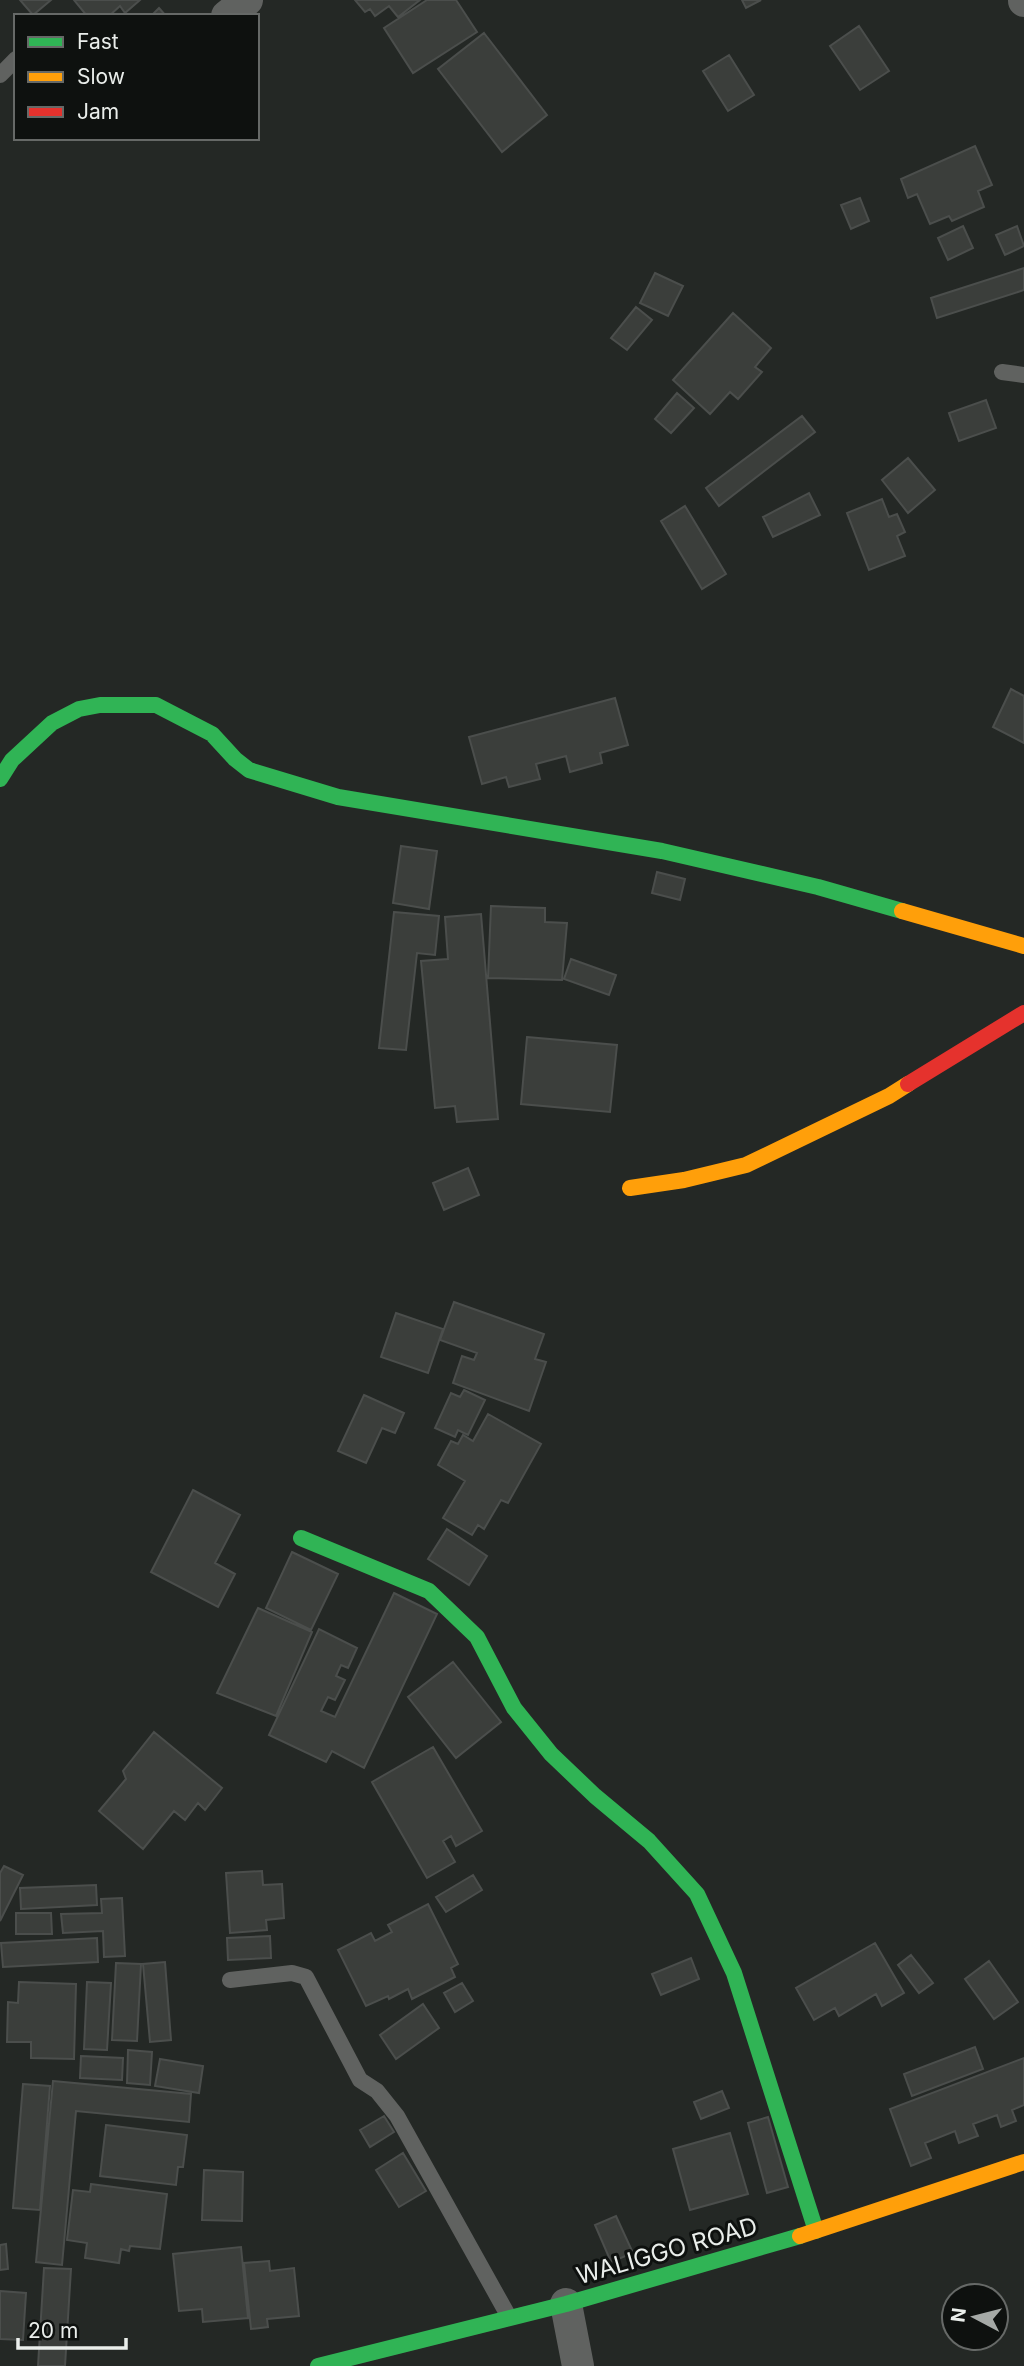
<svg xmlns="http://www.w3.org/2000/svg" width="1024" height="2366" font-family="Inter,sans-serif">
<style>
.building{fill:#3b3e3b;stroke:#4b4e4c;stroke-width:2}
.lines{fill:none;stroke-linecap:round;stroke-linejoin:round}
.lane{stroke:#606260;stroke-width:16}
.street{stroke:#606260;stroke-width:32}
.fast{stroke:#30b455;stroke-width:16}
.slow{stroke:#ff9f0a;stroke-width:16}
.jam{stroke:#e5322d;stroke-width:16}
.labels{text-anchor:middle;stroke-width:6;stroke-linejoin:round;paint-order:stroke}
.street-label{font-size:24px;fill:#eaeeeb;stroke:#0e110f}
</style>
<rect width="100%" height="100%" fill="#242825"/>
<!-- building -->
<path class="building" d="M 20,0 L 51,0 L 33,15 Z
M 74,0 L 140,0 L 125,13 L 120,6 L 109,16 L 87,16 Z
M 355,0 L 420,0 L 398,17 L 389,6 L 375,16 L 370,9 L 365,12 Z
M 427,0 L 456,0 L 477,32 L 413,73 L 384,28 Z
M 742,0 L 761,0 L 746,8 Z
M 159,8 L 166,16 L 151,16 Z
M 859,26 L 889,71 L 860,90 L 830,46 Z
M 484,33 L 547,115 L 502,152 L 438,69 Z
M 729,55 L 754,95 L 728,111 L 703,71 Z
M 975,146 L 992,185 L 978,191 L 984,207 L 952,221 L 949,216 L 930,224 L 917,194 L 908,198 L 901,179 Z
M 860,198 L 869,221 L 851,229 L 841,205 Z
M 963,226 L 973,248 L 948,260 L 938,238 Z
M 1017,226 L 1024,246 L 1005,255 L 996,235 Z
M 1024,268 L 1024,290 L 937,318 L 931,298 Z
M 655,273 L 683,286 L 668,316 L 640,303 Z
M 636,307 L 652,320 L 627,350 L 611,338 Z
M 733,313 L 771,348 L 755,367 L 762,372 L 738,399 L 730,392 L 710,414 L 673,380 Z
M 677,393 L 694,408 L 671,433 L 655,419 Z
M 986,400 L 996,428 L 959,441 L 949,413 Z
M 802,416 L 815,432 L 719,506 L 706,488 Z
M 908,458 L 935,490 L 908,513 L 882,480 Z
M 809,493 L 820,515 L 773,537 L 763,517 Z
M 882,499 L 889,517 L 897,514 L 905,532 L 897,536 L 905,556 L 869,570 L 847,513 Z
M 685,506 L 726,574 L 702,589 L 661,521 Z
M 1011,689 L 1024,696 L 1024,743 L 993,727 Z
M 615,698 L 628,745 L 600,753 L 602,763 L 570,772 L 566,756 L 536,764 L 540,779 L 509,787 L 506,777 L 482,784 L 469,737 Z
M 401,846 L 437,851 L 429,909 L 393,903 Z
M 657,872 L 685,879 L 680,900 L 652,893 Z
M 491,906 L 545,908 L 545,922 L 567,923 L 562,980 L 488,978 Z
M 394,912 L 439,916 L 435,955 L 417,953 L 406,1050 L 379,1048 Z
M 481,914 L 498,1119 L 457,1122 L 455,1106 L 435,1108 L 421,961 L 448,959 L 445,917 Z
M 571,959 L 616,975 L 609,995 L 564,979 Z
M 527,1037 L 617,1045 L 610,1112 L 521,1104 Z
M 468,1168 L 479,1195 L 444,1210 L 433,1183 Z
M 454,1302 L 544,1334 L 535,1359 L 546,1362 L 529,1411 L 453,1383 L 462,1356 L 474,1360 L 477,1353 L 440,1340 Z
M 396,1313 L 443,1329 L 428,1373 L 381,1357 Z
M 464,1390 L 485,1400 L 468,1435 L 458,1430 L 455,1437 L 435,1428 L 451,1393 L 460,1397 Z
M 364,1395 L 404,1413 L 395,1433 L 382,1428 L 366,1463 L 338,1451 Z
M 488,1414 L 541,1444 L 508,1503 L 501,1500 L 484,1529 L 478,1525 L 472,1535 L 443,1518 L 465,1481 L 438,1465 L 451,1441 L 458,1444 L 463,1435 L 473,1441 Z
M 193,1490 L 240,1515 L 215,1563 L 235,1574 L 218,1607 L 151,1572 Z
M 447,1529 L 487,1556 L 469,1585 L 428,1559 Z
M 292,1552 L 338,1574 L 311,1630 L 266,1608 Z
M 394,1593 L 437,1614 L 364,1768 L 332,1751 L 326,1762 L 269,1735 L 319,1629 L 357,1648 L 348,1668 L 341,1665 L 336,1676 L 345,1680 L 335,1700 L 328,1697 L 321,1711 L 335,1717 Z
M 258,1608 L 312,1632 L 276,1716 L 217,1693 Z
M 453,1662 L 501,1722 L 456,1758 L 408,1697 Z
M 154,1732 L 222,1788 L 205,1810 L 198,1803 L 185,1820 L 174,1811 L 143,1849 L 99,1811 L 126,1779 L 123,1771 Z
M 433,1747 L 482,1831 L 456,1846 L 451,1836 L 443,1841 L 455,1862 L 427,1878 L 372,1782 Z
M 4,1866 L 23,1875 L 0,1921 L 0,1873 Z
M 262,1871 L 263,1885 L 282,1884 L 284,1918 L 266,1920 L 267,1930 L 230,1933 L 226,1873 Z
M 473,1875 L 482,1890 L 446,1912 L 436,1897 Z
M 96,1885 L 97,1905 L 21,1909 L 20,1888 Z
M 122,1898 L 125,1956 L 104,1957 L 103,1931 L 63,1933 L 61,1914 L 102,1913 L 101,1899 Z
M 428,1904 L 458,1964 L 451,1968 L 455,1977 L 412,1999 L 408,1989 L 389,1999 L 388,1996 L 366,2006 L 338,1950 L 371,1933 L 375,1941 L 392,1932 L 388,1925 Z
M 16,1913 L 51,1913 L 52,1934 L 16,1934 Z
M 270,1936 L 271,1958 L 228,1960 L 227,1938 Z
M 97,1938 L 98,1962 L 3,1967 L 1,1943 Z
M 875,1943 L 904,1993 L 882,2006 L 876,1994 L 839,2016 L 835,2008 L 814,2020 L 796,1988 Z
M 911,1955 L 933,1983 L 919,1993 L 898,1965 Z
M 691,1958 L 699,1979 L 661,1995 L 652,1974 Z
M 989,1961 L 1018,2002 L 994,2019 L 965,1979 Z
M 165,1962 L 171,2040 L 150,2042 L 143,1964 Z
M 116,1963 L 141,1964 L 137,2041 L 112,2040 Z
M 19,1982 L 76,1984 L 74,2059 L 31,2058 L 31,2042 L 7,2042 L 8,2002 L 18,2003 Z
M 87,1982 L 111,1983 L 107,2050 L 84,2049 Z
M 462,1983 L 473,2001 L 455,2012 L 444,1993 Z
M 423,2004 L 439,2028 L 396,2059 L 380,2035 Z
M 975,2047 L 983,2069 L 912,2096 L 904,2074 Z
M 128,2050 L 152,2052 L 150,2085 L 127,2083 Z
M 81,2056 L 123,2058 L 122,2080 L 80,2078 Z
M 1024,2058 L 1024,2105 L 1012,2110 L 1016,2121 L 1001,2127 L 997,2115 L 973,2124 L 978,2136 L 959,2143 L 955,2131 L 925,2143 L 931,2158 L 911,2166 L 890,2109 Z
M 160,2059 L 203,2066 L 199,2093 L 155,2086 Z
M 53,2081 L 191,2094 L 189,2122 L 76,2111 L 62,2265 L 36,2262 Z
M 23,2084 L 50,2086 L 40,2210 L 13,2208 Z
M 722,2091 L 729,2108 L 701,2119 L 694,2102 Z
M 384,2116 L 394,2132 L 370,2147 L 360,2130 Z
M 768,2117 L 788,2187 L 767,2193 L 748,2123 Z
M 106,2125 L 187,2135 L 183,2167 L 178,2167 L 176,2185 L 100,2176 Z
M 730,2133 L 748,2194 L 690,2210 L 673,2149 Z
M 403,2153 L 426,2191 L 399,2207 L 376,2170 Z
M 204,2170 L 243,2172 L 242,2221 L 202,2220 Z
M 91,2184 L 167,2194 L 160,2249 L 130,2246 L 129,2251 L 121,2249 L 119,2263 L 85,2258 L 87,2243 L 67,2240 L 73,2190 L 90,2192 Z
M 616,2216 L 633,2253 L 611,2262 L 595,2225 Z
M 6,2244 L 8,2269 L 0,2270 L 0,2245 Z
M 241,2247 L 248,2318 L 203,2322 L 202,2309 L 179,2311 L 173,2254 Z
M 269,2261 L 270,2271 L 294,2268 L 299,2316 L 267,2319 L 268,2327 L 251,2329 L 244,2263 Z
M 44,2268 L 71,2269 L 65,2366 L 38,2366 Z
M 0,2291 L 26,2293 L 23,2340 L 0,2339 Z"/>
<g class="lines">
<!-- lane -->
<path class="lane" d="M 0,75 L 16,59
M 1002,372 L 1024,375
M 230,1980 L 292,1973 L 306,1977 L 360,2080 L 377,2091 L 397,2116 L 509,2317"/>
<!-- street -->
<path class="street" d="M 1024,0 L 1024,1
M 227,16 L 247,0
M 566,2304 L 578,2366"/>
<!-- fast -->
<path class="fast" d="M 0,779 L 12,760 L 52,723 L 79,709 L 100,705 L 156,705 L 212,734 L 235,759 L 249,770 L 338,797 L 662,851 L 818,887 L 902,911
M 301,1538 L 429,1591 L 477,1637 L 514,1708 L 551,1754 L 595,1796 L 649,1841 L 697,1894 L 734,1973 L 816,2231
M 318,2366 L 566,2304 L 800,2236"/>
<!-- slow -->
<path class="slow" d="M 902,911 L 1024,946
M 630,1188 L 684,1180 L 746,1165 L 889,1096 L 908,1084
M 800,2236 L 1024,2162"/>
<!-- jam -->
<path class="jam" d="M 908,1084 L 1024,1013"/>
</g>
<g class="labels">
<!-- street labels -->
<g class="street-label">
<text transform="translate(667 2251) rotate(-16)" y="8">WALIGGO ROAD</text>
</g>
</g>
<!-- legend -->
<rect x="14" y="14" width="245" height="126" fill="#0e110f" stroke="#666967" stroke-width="2"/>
<rect x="28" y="37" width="35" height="10" fill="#30b455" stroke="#666967" stroke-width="2"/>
<text x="77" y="49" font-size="21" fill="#eaeeeb">Fast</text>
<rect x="28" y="72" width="35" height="10" fill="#ff9f0a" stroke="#666967" stroke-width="2"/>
<text x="77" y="84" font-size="21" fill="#eaeeeb">Slow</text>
<rect x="28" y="107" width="35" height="10" fill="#e5322d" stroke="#666967" stroke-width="2"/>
<text x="77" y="119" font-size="21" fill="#eaeeeb">Jam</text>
<!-- north arrow -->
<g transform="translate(975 2317) rotate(277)"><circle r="33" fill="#0e110f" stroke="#666967" stroke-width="2"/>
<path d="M0-5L12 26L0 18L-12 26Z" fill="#a5a9a6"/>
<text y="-10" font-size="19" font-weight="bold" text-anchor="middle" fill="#eaeeeb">N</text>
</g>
<!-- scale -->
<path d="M18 2338v10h108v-10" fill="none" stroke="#eaeeeb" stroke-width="3.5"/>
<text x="28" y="2338" font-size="21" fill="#eaeeeb" stroke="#0e110f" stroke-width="5" paint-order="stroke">20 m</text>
</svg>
